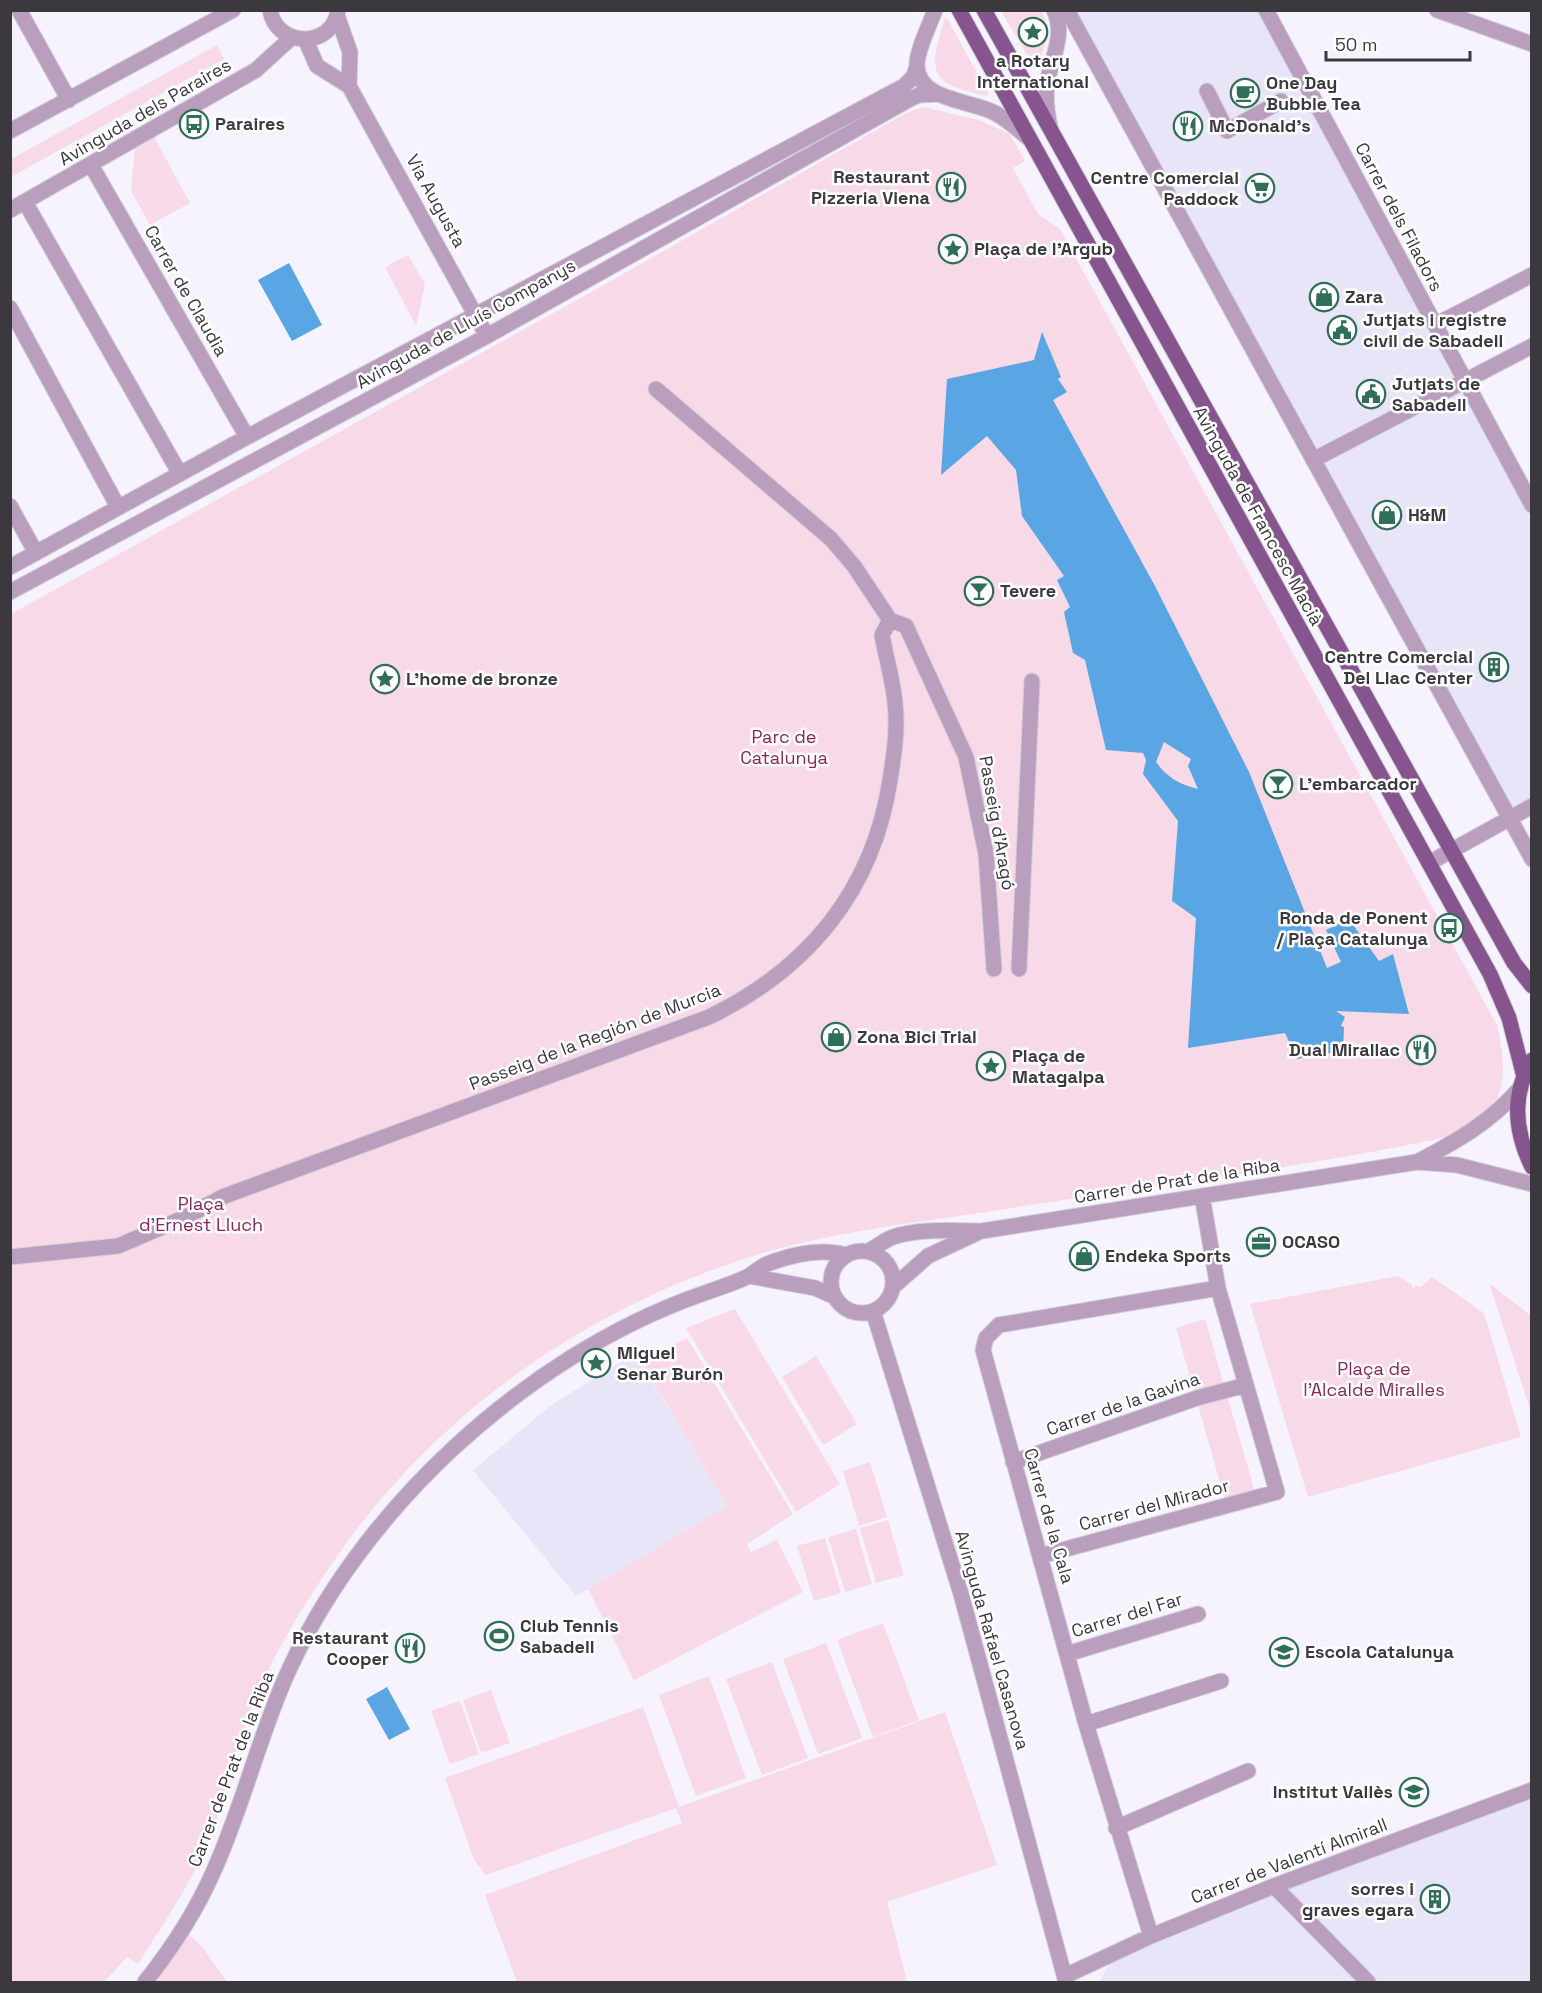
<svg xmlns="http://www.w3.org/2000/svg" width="1542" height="1993" font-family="'Space Grotesk',sans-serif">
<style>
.built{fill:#e9e5f8}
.green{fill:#f7d9e7}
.water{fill:#5aa5e4;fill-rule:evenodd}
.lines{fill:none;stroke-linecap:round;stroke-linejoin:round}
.minor-casing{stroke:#d1ced8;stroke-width:17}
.major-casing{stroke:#d1ced8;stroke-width:17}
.minor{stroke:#b99ebd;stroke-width:15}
.major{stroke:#86558d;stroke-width:15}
.labels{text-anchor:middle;stroke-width:5;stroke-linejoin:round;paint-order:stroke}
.poi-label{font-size:18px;font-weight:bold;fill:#3b393e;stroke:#fff;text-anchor:start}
.street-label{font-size:18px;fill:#3b393e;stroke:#fff}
.park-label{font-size:18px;fill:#892461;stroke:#fff}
</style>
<rect width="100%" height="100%" fill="#f6f3ff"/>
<!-- built -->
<path class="built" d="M 1072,10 L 1266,11 L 1531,505 L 1531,804 L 1510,816 Z
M 636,1353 L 727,1506 L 576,1596 L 473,1470 L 554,1403 Z
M 1531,1792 L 1531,1982 L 1099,1982 L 1116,1953 Z"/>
<!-- green -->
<path class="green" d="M 1001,11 L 1041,11 C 1052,28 1044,52 1036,70 Z
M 947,18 L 988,93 L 988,96 C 929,84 928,74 944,20 Z
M 217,45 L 224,59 L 11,177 L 11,159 Z
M 923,107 L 979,120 L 1010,134 L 1025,161 L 1013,168 L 1038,214 L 1060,229 L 1497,1025 C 1507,1068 1509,1107 1465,1131 C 1456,1136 1443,1137 1433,1140 C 1286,1170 1135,1188 986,1212 C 907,1224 824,1233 747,1258 C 585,1310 438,1412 340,1552 C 307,1599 274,1652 253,1705 C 233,1754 224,1808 202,1856 C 184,1894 160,1929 138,1964 L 127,1957 L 104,1982 L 11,1982 L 11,614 L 602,286 L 906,113 Z
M 154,137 L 190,203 L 150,225 L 131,191 L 135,147 Z
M 408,255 L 425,284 L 416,326 L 385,267 Z
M 1398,1276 L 1411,1284 L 1413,1289 L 1415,1286 L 1421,1287 L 1432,1277 L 1484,1313 L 1521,1437 L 1308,1497 L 1250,1304 Z
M 1489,1283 L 1531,1316 L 1531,1412 Z
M 735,1309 L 840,1484 L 796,1512 L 686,1328 Z
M 1205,1319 L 1255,1492 L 1225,1500 L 1176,1328 Z
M 687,1338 L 793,1514 L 747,1544 L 751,1552 L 777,1540 L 803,1592 L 634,1680 L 588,1589 L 727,1506 L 642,1362 Z
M 816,1356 L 857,1424 L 823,1445 L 782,1377 Z
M 870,1462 L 887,1517 L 859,1526 L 843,1471 Z
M 888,1520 L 904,1575 L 876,1583 L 860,1528 Z
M 856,1529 L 872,1584 L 845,1592 L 828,1537 Z
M 825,1538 L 841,1593 L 814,1601 L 797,1546 Z
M 883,1623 L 919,1720 L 873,1737 L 837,1640 Z
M 826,1643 L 862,1738 L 818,1754 L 783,1659 Z
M 772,1662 L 808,1758 L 762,1775 L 726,1679 Z
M 709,1676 L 746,1778 L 696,1796 L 659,1695 Z
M 491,1690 L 510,1743 L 481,1753 L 463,1700 Z
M 460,1701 L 479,1754 L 450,1764 L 431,1711 Z
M 643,1707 L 679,1807 L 945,1712 L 997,1865 L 887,1902 L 907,1982 L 517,1982 L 485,1895 L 682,1823 L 676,1808 L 486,1875 L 474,1860 L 445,1778 Z
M 183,1929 L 203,1948 L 227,1982 L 145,1982 Z"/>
<!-- water -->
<path class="water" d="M 289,263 L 322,325 L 292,341 L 258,280 Z
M 1042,332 L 1061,377 L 1058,379 L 1067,392 L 1053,400 L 1155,586 L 1249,772 L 1327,968 L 1341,962 L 1326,930 L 1349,919 L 1379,961 L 1393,954 L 1409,1014 L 1336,1011 L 1345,1017 L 1341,1026 L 1344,1027 L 1343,1051 L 1297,1059 L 1285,1033 L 1188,1048 L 1196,918 L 1172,901 L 1178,821 L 1143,774 L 1146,760 L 1143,753 L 1106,750 L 1085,660 L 1073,653 L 1064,612 L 1070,607 L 1057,580 L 1064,576 L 1022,516 L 1016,470 L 987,436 L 941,475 L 947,379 L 1034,360 ZM 1164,742 L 1191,759 L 1188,766 L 1198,789 C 1181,785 1166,777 1156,762 Z
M 387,1687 L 410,1729 L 389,1740 L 366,1699 Z"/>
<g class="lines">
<!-- minor casing -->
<g class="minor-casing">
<path id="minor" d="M 19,10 L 69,100
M 270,10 C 276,48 333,49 338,10
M 935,10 C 929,27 918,47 917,64 C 916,101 972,100 995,113 C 1008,120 1018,129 1028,138
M 1067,10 L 1532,859
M 1266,10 L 1532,505
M 1437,10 L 1532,44
M 337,15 L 350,52 L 349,86
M 306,41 L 317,66 L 349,86 L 487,336
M 1207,91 L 1227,131 L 1281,101
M 1050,127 C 1047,113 1045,99 1047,84 C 1051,58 1066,36 1054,10
M 10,131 L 233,10
M 91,165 L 247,437
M 25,202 L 180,474
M 10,210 L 256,70 L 291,38
M 10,308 L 118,507
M 1435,325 L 1532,275
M 656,389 L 831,539 L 854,566 L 890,620 L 906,626 L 966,757 L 986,854 L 994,969
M 1313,460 L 1532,346
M 10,506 L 36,553
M 10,567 L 247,437 L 904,86 L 914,76 L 917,66
M 10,592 L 487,336 L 910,99 L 919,95 L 939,94
M 1429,863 L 1532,806
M 1019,969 L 1032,681
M 1417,1162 C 1457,1141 1491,1122 1521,1087
M831 1282a31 31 0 1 1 62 0a31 31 0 1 1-62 0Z
M 869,1251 C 876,1247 885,1240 893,1237 C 921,1228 953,1231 982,1231 L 1417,1162 L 1457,1165 L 1532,1184
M 10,1257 L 118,1246 L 186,1217 L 222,1197 L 709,1017 C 808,969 873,891 890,780 C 894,755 898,729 895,703 C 893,680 886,658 882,635 L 890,620
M 749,1276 L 815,1288 L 835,1297
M 893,1287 L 928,1256 L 977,1233
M 873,1311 L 961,1594 L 1066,1982
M 1013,1462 L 1197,1398 L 1246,1385
M 1040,1556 L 1277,1492 L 1218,1288 L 1202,1196
M 1067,1654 L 1198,1614
M 1086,1724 L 1221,1681
M 1116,1828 L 1248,1771
M 1274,1886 L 1368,1982
M 1151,1936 L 1086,1724 L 983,1350 L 986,1338 L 999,1325 L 1218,1288
M 1065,1976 L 1151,1936 L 1274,1886 L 1532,1790
M 145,1982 C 173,1947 197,1910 215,1868 C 242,1807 258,1742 284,1681 C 357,1512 525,1357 699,1295 C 715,1289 733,1284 749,1276 C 755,1272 760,1267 767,1264 C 791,1255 821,1248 845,1255"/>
</g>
<!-- major casing -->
<g class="major-casing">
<path id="major" d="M 959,10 L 1490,974 L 1509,1018 L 1524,1077
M 984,10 L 1514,963 L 1532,986
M 1532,1060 C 1511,1095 1515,1132 1532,1167"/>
</g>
<!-- minor -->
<use href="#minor" class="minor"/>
<!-- major -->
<use href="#major" class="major"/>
</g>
<!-- icons -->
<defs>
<g id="sight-ring" transform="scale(1.5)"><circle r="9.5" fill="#fff" stroke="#316e5a" stroke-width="1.5"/><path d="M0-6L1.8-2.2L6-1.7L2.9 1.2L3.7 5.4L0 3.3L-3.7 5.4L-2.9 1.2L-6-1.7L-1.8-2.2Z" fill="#316e5a"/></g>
<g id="cafe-ring" transform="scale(1.5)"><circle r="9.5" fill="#fff" stroke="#316e5a" stroke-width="1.5"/><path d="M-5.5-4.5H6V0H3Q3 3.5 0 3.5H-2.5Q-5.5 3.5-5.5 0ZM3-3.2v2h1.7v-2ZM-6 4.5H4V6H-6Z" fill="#316e5a"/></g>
<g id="bus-ring" transform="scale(1.5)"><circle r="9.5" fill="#fff" stroke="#316e5a" stroke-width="1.5"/><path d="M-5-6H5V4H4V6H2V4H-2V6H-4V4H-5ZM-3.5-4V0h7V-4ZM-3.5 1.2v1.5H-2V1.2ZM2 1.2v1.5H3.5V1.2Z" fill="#316e5a"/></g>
<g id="restaurant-ring" transform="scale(1.5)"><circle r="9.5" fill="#fff" stroke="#316e5a" stroke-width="1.5"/><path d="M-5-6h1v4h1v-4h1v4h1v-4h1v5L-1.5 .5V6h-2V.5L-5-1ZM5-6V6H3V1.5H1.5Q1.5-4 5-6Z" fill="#316e5a"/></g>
<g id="supermarket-ring" transform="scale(1.5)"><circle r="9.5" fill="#fff" stroke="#316e5a" stroke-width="1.5"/><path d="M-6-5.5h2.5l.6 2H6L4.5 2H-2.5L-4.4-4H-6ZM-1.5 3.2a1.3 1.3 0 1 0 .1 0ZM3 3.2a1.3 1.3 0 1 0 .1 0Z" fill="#316e5a"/></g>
<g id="shop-ring" transform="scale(1.5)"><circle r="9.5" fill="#fff" stroke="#316e5a" stroke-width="1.5"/><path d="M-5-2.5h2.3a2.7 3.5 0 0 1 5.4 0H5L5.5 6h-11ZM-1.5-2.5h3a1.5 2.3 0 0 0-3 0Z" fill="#316e5a"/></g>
<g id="civic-ring" transform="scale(1.5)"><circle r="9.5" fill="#fff" stroke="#316e5a" stroke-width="1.5"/><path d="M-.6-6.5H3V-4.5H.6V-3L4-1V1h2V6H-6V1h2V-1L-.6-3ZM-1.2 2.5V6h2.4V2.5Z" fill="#316e5a"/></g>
<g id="bar-ring" transform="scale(1.5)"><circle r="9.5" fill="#fff" stroke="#316e5a" stroke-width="1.5"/><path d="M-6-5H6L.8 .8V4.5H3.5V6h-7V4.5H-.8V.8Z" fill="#316e5a"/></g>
<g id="building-ring" transform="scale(1.5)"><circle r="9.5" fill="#fff" stroke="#316e5a" stroke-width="1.5"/><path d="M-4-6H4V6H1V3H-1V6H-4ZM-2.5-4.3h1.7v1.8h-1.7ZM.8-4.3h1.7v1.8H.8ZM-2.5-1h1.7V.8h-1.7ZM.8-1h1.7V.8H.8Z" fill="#316e5a"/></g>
<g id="office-ring" transform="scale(1.5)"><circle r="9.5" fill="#fff" stroke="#316e5a" stroke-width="1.5"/><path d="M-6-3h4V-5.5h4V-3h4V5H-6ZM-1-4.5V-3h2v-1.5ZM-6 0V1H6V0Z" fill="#316e5a"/></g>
<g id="stadium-ring" transform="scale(1.5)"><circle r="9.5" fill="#fff" stroke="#316e5a" stroke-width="1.5"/><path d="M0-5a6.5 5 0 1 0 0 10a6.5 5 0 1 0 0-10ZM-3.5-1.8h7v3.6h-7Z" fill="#316e5a"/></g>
<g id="school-ring" transform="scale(1.5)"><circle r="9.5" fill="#fff" stroke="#316e5a" stroke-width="1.5"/><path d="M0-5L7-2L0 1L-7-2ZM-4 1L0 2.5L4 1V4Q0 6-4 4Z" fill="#316e5a"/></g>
</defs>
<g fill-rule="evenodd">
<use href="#sight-ring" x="1033" y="32"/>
<use href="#cafe-ring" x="1245" y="93"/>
<use href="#bus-ring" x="194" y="124"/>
<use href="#restaurant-ring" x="1188" y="126"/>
<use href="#restaurant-ring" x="951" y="187"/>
<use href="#supermarket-ring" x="1260" y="188"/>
<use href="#sight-ring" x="953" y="249"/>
<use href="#shop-ring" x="1324" y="297"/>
<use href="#civic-ring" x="1342" y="330"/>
<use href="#civic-ring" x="1371" y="394"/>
<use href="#shop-ring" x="1387" y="515"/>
<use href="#bar-ring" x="979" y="591"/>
<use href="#building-ring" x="1494" y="667"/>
<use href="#sight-ring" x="385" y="679"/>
<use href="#bar-ring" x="1278" y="784"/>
<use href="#bus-ring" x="1449" y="928"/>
<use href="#shop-ring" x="836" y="1037"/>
<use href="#restaurant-ring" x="1421" y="1050"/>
<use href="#sight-ring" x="991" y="1066"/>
<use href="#office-ring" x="1261" y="1242"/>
<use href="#shop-ring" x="1084" y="1256"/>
<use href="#sight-ring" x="596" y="1363"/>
<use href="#stadium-ring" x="499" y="1636"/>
<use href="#restaurant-ring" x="410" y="1648"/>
<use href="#school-ring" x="1284" y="1652"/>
<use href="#school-ring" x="1414" y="1792"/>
<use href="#building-ring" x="1435" y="1899"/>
</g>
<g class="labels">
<!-- poi labels -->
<g class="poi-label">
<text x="1033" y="67" text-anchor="middle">a Rotary<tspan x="1033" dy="21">International</tspan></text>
<text x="1266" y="89">One Day<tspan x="1266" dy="21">Bubble Tea</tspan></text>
<text x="215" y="130">Paraires</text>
<text x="1209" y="132">McDonald's</text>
<text x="930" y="183" text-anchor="end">Restaurant<tspan x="930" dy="21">Pizzeria Viena</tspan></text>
<text x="1239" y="184" text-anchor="end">Centre Comercial<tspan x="1239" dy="21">Paddock</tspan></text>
<text x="974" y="255">Plaça de l'Argub</text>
<text x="1345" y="303">Zara</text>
<text x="1363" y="326">Jutjats i registre<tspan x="1363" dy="21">civil de Sabadell</tspan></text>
<text x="1392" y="390">Jutjats de<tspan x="1392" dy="21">Sabadell</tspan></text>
<text x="1408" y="521">H&amp;M</text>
<text x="1000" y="597">Tevere</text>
<text x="1473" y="663" text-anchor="end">Centre Comercial<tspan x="1473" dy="21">Del Llac Center</tspan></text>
<text x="406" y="685">L'home de bronze</text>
<text x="1299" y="790">L'embarcador</text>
<text x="1428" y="924" text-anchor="end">Ronda de Ponent<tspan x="1428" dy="21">/ Plaça Catalunya</tspan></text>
<text x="857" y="1043">Zona Bici Trial</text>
<text x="1400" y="1056" text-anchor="end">Dual Mirallac</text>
<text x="1012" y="1062">Plaça de<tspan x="1012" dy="21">Matagalpa</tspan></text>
<text x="1282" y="1248">OCASO</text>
<text x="1105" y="1262">Endeka Sports</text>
<text x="617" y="1359">Miguel<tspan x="617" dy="21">Senar Burón</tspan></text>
<text x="520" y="1632">Club Tennis<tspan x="520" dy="21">Sabadell</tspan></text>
<text x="389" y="1644" text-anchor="end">Restaurant<tspan x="389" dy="21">Cooper</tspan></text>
<text x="1305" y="1658">Escola Catalunya</text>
<text x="1393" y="1798" text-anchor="end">Institut Vallès</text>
<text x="1414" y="1895" text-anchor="end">sorres i<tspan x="1414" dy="21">graves egara</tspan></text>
</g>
<!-- street labels -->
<g class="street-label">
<text transform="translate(145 112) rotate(-30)" y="6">Avinguda dels Paraires</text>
<text transform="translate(436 201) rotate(61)" y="6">Via Augusta</text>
<text transform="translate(1399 217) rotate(62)" y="6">Carrer dels Filadors</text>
<text transform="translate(186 291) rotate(60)" y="6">Carrer de Claudia</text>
<text transform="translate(466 324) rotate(-29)" y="6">Avinguda de Lluís Companys</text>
<text transform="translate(1258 516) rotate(61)" y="6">Avinguda de Francesc Macià</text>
<text transform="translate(997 823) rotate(80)" y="6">Passeig d'Aragó</text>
<text transform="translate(595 1037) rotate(-21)" y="6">Passeig de la Región de Murcia</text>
<text transform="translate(1177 1181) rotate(-9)" y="6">Carrer de Prat de la Riba</text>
<text transform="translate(1123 1404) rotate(-19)" y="6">Carrer de la Gavina</text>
<text transform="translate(1154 1505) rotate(-15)" y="6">Carrer del Mirador</text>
<text transform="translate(1049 1516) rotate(74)" y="6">Carrer de la Cala</text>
<text transform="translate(1127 1615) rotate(-17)" y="6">Carrer del Far</text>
<text transform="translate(992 1640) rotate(74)" y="6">Avinguda Rafael Casanova</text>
<text transform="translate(231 1769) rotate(-69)" y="6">Carrer de Prat de la Riba</text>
<text transform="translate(1289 1861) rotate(-21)" y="6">Carrer de Valentí Almirall</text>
</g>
<!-- park labels -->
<g class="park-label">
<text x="784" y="743">Parc de<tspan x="784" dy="21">Catalunya</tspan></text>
<text x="201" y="1210">Plaça<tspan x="201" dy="21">d'Ernest Lluch</tspan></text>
<text x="1374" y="1375">Plaça de<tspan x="1374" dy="21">l'Alcalde Miralles</tspan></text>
</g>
</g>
<!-- border -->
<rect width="1542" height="1993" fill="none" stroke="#3b393e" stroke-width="24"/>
<!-- scale -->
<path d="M1326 51v9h144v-9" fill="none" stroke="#3b393e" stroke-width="3"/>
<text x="1335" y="51" font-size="18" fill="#3b393e" stroke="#ffffff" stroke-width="4.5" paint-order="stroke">50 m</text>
</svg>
